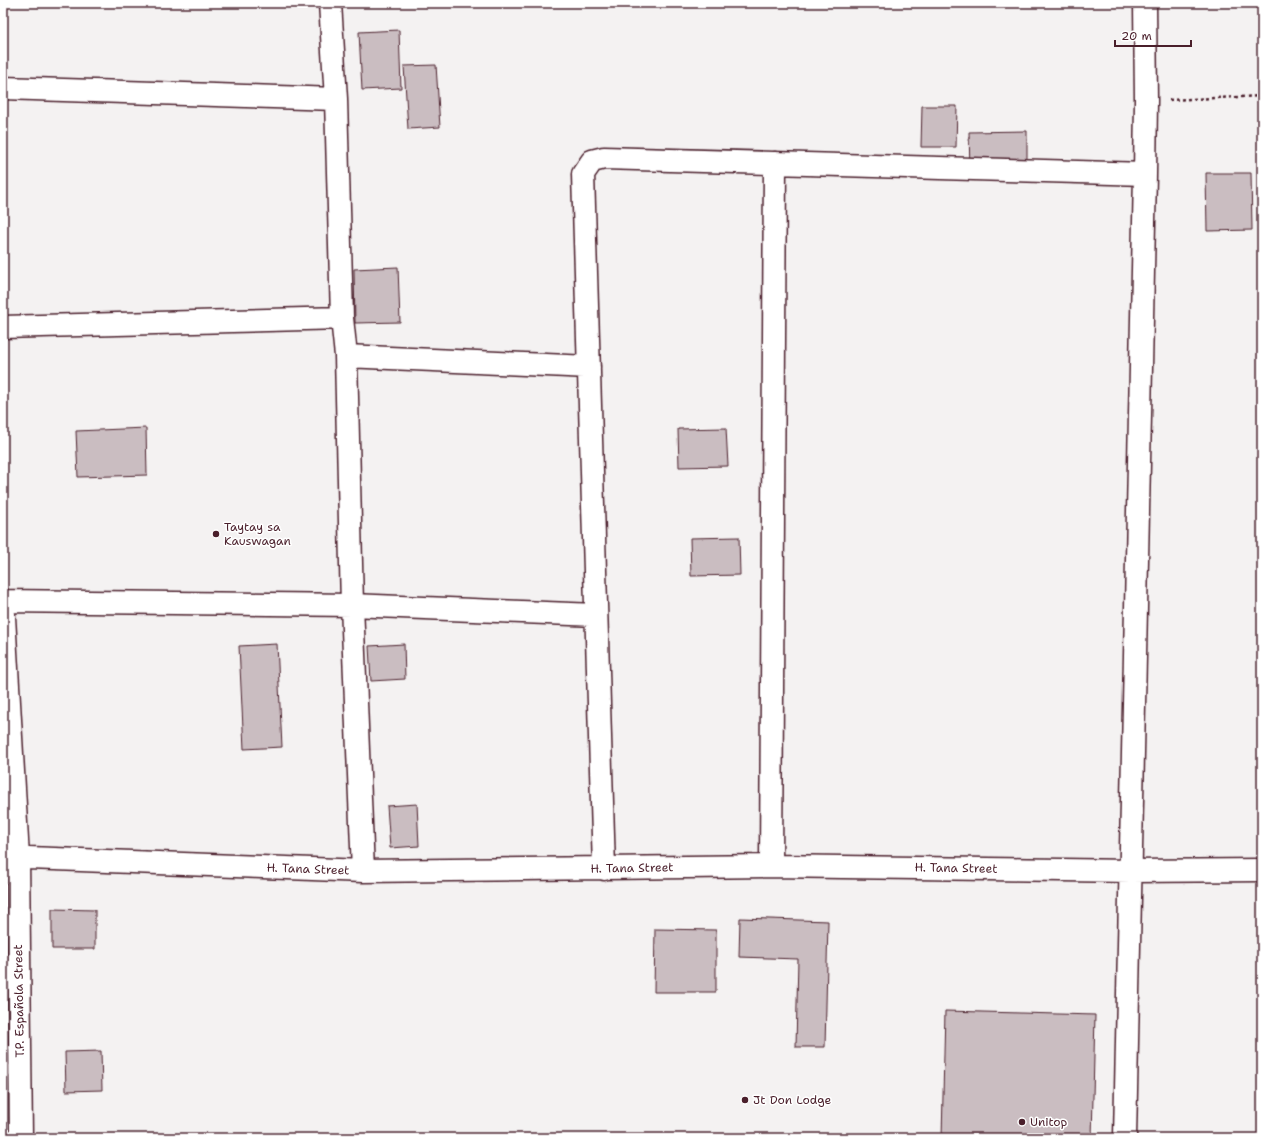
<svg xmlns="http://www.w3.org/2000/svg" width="1265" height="1141" font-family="'Shantell Sans',sans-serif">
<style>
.building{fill:#cabdc1;stroke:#4a1f2b}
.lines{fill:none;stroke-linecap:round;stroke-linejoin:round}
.street-casing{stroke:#4a1f2b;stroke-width:25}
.path{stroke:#4a1f2b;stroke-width:2.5;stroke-dasharray:3 3;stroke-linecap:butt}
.street{stroke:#fff;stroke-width:22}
.poi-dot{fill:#4a1f2b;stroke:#fff;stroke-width:1.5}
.labels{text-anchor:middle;stroke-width:3;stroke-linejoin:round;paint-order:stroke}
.poi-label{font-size:12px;fill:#4a1f2b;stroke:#fff;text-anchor:start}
.street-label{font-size:12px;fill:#4a1f2b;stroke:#fff}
</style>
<rect width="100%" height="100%" fill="#f4f2f2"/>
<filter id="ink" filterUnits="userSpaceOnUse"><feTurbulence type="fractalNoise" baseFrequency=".025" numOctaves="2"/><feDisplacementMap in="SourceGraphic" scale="8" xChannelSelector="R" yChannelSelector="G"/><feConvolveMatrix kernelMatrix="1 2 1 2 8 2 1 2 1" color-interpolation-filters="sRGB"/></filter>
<g filter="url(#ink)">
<!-- building -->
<path class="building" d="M 399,30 L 401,88 L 362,90 L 359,32 Z
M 436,65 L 440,127 L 408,129 L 404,66 Z
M 922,106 L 957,106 L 956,147 L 921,147 Z
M 1027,131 L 1027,167 L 970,169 L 969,132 Z
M 1206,173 L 1251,173 L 1252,230 L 1207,231 Z
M 398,267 L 400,322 L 355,323 L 354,269 Z
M 146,428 L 147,475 L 78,477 L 76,431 Z
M 726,428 L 728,466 L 679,467 L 678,429 Z
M 739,537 L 740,575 L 691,576 L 690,538 Z
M 277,644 L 282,747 L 244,749 L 239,646 Z
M 404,644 L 405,679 L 371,681 L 369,646 Z
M 1261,735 L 1262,735 L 1262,768 L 1261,768 Z
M 417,804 L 419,846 L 390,848 L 387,806 Z
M 52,909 L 95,910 L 95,949 L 52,949 Z
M 740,918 L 828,921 L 825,1047 L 796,1047 L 798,959 L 739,957 Z
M 655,929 L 716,930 L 716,992 L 654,992 Z
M 945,1011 L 1095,1015 L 1092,1138 L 942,1138 Z
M 101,1051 L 102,1090 L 66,1091 L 65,1052 Z"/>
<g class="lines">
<!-- street casing -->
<g class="street-casing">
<path id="street" d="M 330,3 L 336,99 L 342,318 L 346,356 L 352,605 L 363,871
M 3,88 L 336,99
M 3,327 L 342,318
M 346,356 L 589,367
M 3,600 L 18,857 L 21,1138
M 3,601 L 352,605 L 596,615
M 3,857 L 363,871 L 771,866 L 1131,871 L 1262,870
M 771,866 L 775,163
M 604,869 L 583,174 L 592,161 L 604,158 L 1145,174
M 1125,1138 L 1145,174 L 1146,101 L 1145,3"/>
</g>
<!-- path -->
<path class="path" d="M 1169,100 L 1262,96"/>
<!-- street -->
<use href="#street" class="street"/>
</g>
</g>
<!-- markers -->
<g class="poi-dot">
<circle cx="216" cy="534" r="4"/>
<circle cx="745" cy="1100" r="4"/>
<circle cx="1022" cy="1122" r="4"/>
</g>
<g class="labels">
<!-- poi labels -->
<g class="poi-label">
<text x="224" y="531">Taytay sa<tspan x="224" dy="14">Kauswagan</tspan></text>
<text x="753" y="1104">Jt Don Lodge</text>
<text x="1030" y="1126">Unitop</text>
</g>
<!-- street labels -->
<g class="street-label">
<text transform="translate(632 868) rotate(-1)" y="4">H. Tana Street</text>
<text transform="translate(956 868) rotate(1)" y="4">H. Tana Street</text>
<text transform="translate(308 869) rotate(2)" y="4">H. Tana Street</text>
<text transform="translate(19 1001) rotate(-91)" y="4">T.P. Española Street</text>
</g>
</g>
<!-- margin -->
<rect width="1265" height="1141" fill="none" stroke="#fff" stroke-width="16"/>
<rect x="8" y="8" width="1249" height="1125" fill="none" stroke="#4a1f2b" stroke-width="1.5" filter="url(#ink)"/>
<!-- scale -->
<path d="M1115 40v6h76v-6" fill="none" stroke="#4a1f2b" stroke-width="2"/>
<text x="1121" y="40" font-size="12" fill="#4a1f2b" stroke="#ffffff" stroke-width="3" paint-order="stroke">20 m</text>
</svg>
